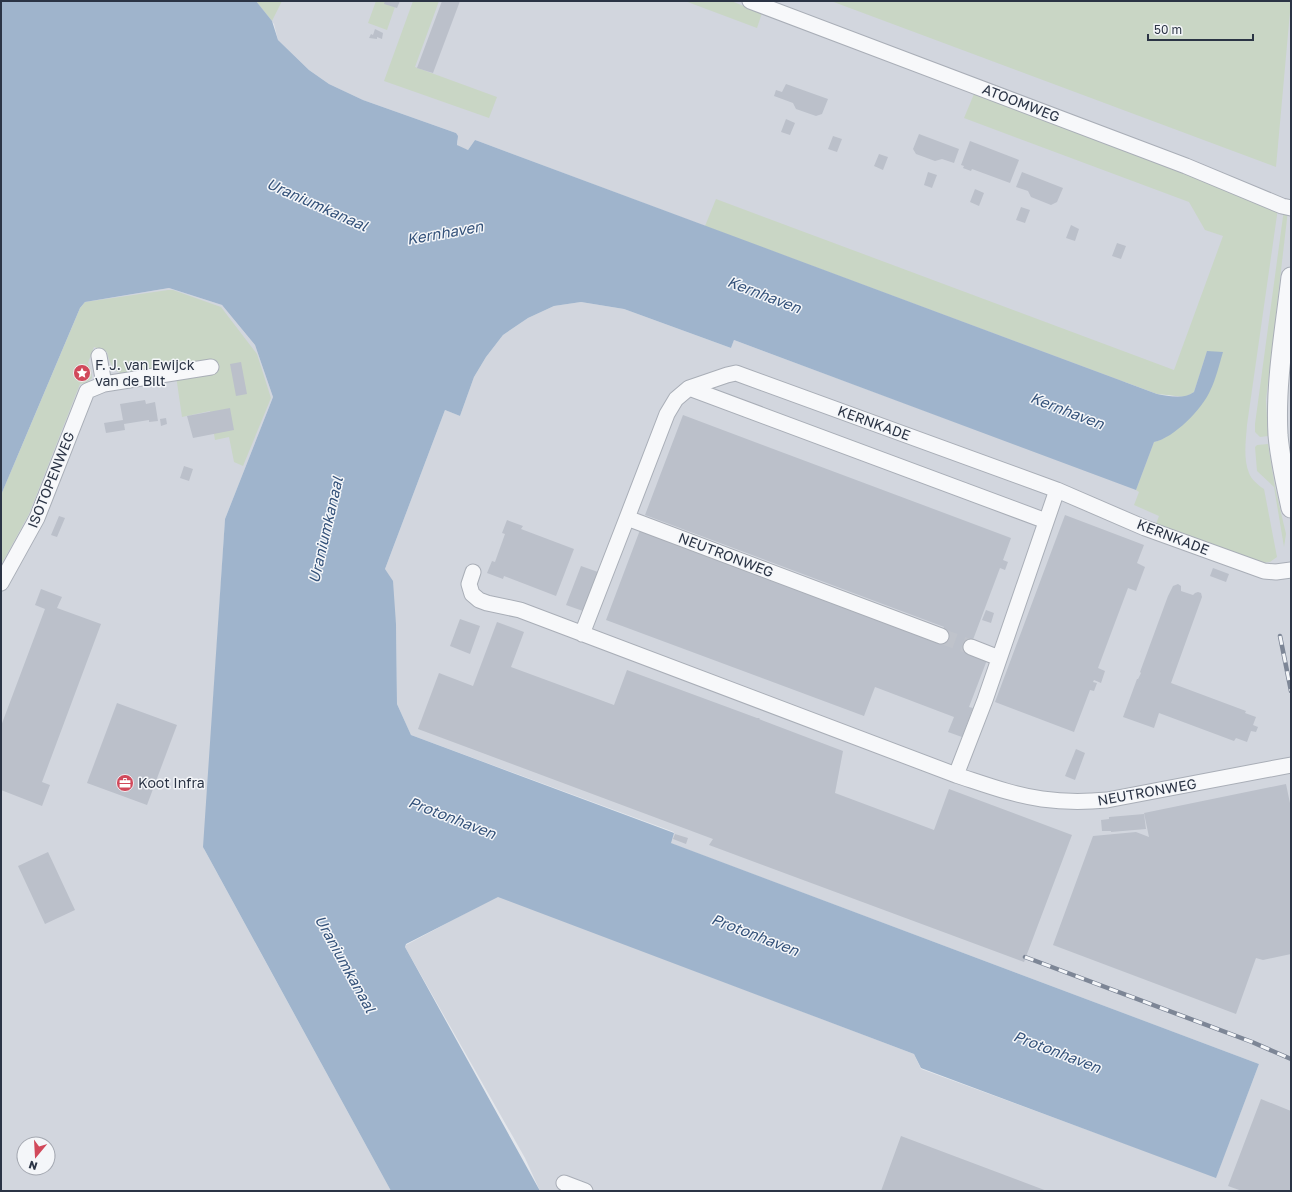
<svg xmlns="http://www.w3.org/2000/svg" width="1292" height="1192" font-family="'Golos Text',sans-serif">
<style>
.built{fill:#d2d6de;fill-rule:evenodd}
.green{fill:#c9d6c5}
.water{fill:#9fb4cc}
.building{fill:#bbc0ca}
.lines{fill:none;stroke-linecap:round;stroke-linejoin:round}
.minor-tunnel{stroke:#bfc3cb;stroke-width:15;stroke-dasharray:15 8;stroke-linecap:butt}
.minor-casing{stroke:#a9aeb7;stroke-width:17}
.tertiary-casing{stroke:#a9aeb7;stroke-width:21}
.minor{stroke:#f7f8fa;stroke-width:15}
.tertiary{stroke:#f7f8fa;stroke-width:19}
.rail-casing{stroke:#7d8696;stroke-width:4.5}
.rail{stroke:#f4f6f9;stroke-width:3;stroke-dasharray:9;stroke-linecap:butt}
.labels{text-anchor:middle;stroke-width:3;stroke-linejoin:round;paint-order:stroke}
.street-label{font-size:14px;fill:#2b3445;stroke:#f4f6f9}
.poi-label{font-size:14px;fill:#2b3445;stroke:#f4f6f9;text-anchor:start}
.water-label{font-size:15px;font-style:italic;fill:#34527a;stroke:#f4f6f9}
</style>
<rect width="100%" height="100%" fill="#e4e7ec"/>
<!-- built -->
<path class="built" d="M 256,1 L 1291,1 L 1291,1191 L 540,1191 L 525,1158 L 405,947 L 406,945 L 498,896 L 914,1054 L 921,1069 L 1216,1177 L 1259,1064 L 670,843 L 674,832 L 411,735 L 397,704 L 396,624 L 385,569 L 445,410 L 460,416 L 474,377 L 486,357 L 503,335 L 528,318 L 554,306 L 581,302 L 624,309 L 731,348 L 734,340 L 974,429 L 1194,392 L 1120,381 L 478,141 L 475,140 L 468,150 L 459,147 L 457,145 L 458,141 L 456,133 L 363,100 L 329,84 L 309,70 L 278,40 L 274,24 Z
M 169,288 L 222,305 L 255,345 L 273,397 L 225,519 L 204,849 L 391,1191 L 1,1191 L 1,495 L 85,302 ZM 24,1144 L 48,1144 L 48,1168 L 24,1168 Z"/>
<!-- green -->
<path class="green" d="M 256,1 L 282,1 L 272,21 Z
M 376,1 L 397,1 L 387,30 L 368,23 Z
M 413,1 L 439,1 L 415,67 L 497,97 L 489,118 L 384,81 Z
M 685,1 L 731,1 L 762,13 L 757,28 Z
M 831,1 L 1291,1 L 1276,167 L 890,23 Z
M 974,94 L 1175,168 L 1278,208 L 1247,425 C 1246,440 1243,458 1249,473 C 1251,479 1258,485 1264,489 L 1277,557 L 1270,562 L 1262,563 L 1156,524 L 1159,516 L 1134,505 L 1139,492 L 1136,490 L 1154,442 C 1170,439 1188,417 1200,406 L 1207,351 L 1194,392 L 1185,397 L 1157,394 L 705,226 L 716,199 L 1174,370 L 1223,236 L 1205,230 L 1189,202 L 964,118 Z
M 1284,209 L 1288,210 L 1266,400 L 1268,436 L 1260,437 L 1255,432 L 1255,424 Z
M 168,290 L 173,290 L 221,307 L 257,354 L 271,398 L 243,466 L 234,462 L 229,437 L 215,440 L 210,411 L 182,417 L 175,369 L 125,375 C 114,372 109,363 107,352 L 94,347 L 88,363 L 91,370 L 92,378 L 86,383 L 80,384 L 29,514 L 1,565 L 1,495 L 80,308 L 85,302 Z
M 1268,444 L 1275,487 L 1286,534 L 1284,547 L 1274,487 L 1257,471 L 1255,447 L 1257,445 Z"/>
<!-- water -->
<path class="water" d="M 1,1 L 256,1 L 272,21 L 278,40 L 309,70 L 329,84 L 363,100 L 456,133 L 458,136 L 457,145 L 468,150 L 475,140 L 478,141 L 1157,394 C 1169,396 1183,400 1194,392 L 1207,351 L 1223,352 C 1219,365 1216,379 1210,391 C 1202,409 1174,438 1154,442 L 1136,490 L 734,340 L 731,348 L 624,309 L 581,302 L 554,306 L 528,318 L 503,335 L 486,357 L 474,377 L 460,416 L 445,410 L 385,569 L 393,581 L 396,624 L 397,704 L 411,735 L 674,833 L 671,843 L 1259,1064 L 1216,1178 L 921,1068 L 914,1054 L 498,897 L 406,944 L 405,947 L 540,1191 L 391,1191 L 203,847 L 225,519 L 273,397 L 255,345 L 222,305 L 169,288 L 85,302 L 80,308 L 1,495 Z"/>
<!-- building -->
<path class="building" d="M 385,1 L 400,1 L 397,8 L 384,4 Z
M 442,1 L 460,1 L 433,73 L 417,68 Z
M 375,29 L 383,33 L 382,39 L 377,37 L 377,39 L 369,38 L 371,34 L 373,35 Z
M 786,84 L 828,99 L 822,114 L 816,116 L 796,109 L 793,103 L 774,96 L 776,90 L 782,92 Z
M 786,119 L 795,123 L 790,135 L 781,132 Z
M 919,134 L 959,149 L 954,163 L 942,159 L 935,161 L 916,154 L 913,149 Z
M 833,136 L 842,139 L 837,152 L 828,149 Z
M 970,141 L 1019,160 L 1010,183 L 972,169 L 971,171 L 963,168 L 964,166 L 961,165 Z
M 879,154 L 888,157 L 883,170 L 874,166 Z
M 928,172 L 937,175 L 932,188 L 924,185 Z
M 1022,172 L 1063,188 L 1057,202 L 1051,205 L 1031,197 L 1028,191 L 1016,187 Z
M 975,189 L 984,193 L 979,206 L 970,202 Z
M 1021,207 L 1030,210 L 1025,223 L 1016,220 Z
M 1071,225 L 1079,229 L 1075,241 L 1066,238 Z
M 1117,243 L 1126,246 L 1121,259 L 1112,256 Z
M 241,362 L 247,394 L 236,396 L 230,364 Z
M 145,400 L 146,404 L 155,402 L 158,421 L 149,422 L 149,420 L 124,424 L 125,430 L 106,433 L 104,423 L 123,420 L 120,404 Z
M 230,408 L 234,430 L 193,438 L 187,416 Z
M 683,415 L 1011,538 L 1003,560 L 1008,562 L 1005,570 L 1000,568 L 968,653 L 987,660 L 969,707 L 973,708 L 962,737 L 948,732 L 954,717 L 875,687 L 864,716 L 606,620 L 640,530 L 942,631 L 944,627 L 645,515 Z
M 166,418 L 167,424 L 161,426 L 160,419 Z
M 184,466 L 193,469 L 189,481 L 180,478 Z
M 1065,515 L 1144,545 L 1137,563 L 1145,567 L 1136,591 L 1128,588 L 1098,668 L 1105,671 L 1101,683 L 1094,680 L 1093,682 L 1097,683 L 1094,691 L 1090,690 L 1074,732 L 995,702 Z
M 59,516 L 65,518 L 57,537 L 51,535 Z
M 507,520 L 523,526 L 521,529 L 574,549 L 556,596 L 504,576 L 503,579 L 487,573 L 492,561 L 495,562 L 505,534 L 502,533 Z
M 581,566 L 598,572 L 583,611 L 566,605 Z
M 1213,568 L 1229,574 L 1226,582 L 1210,576 Z
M 1178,584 L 1181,586 L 1181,591 L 1193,595 L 1195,593 L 1198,592 L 1201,593 L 1202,597 L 1171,683 L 1246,711 L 1245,713 L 1256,717 L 1253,725 L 1258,727 L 1256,732 L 1251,731 L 1247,742 L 1236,738 L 1234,741 L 1159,713 L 1154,728 L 1123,717 L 1137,679 L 1138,679 L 1141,673 L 1140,672 L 1168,596 L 1173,586 Z
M 41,589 L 62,597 L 57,608 L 101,624 L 42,782 L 50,785 L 42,806 L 1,790 L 1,726 L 45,609 L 35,605 Z
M 986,610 L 994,613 L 991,623 L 982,620 Z
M 460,619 L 480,626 L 470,654 L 450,646 Z
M 497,622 L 524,632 L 511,667 L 614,705 L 627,670 L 757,718 L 760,718 L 759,719 L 843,751 L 835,793 L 934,830 L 949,789 L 1072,835 L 1024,962 L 709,845 L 713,839 L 418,729 L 439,673 L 473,686 Z
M 117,703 L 177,725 L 147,805 L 87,783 Z
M 1076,749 L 1085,753 L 1075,780 L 1065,776 Z
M 1286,784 L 1291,808 L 1291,954 L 1263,960 L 1256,958 L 1236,1014 L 1053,945 L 1093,836 L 1136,832 L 1149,837 L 1144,813 Z
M 1144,814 L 1146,829 L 1111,832 L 1111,831 L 1102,831 L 1101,820 L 1109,819 L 1109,817 Z
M 675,834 L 688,838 L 686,844 L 673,839 Z
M 48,852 L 75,910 L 45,924 L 18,866 Z
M 1261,1099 L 1291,1111 L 1291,1191 L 1242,1191 L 1228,1186 Z
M 901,1136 L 1047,1191 L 881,1191 Z"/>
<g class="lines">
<!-- minor-tunnel -->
<path class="minor-tunnel" d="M 941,636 L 971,647"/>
<!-- minor casing -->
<g class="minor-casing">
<path id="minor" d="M 750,1 L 1186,166 L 1282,206 L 1291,208
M 99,356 L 104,384
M 689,388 L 727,375 L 736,373 L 1057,490 L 1145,528 L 1264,571 L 1276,572 L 1291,570
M 627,518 L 667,414 L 676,399 L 689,388 L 1046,521
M 473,572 L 469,584 L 472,594 L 479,600 L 487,603 L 520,610 L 956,775 C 984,784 1013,795 1042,799 C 1063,802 1085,802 1107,800 L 1291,765
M 1,583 L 37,518 L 87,391 L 104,384 L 211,367
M 582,634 L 627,518 L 941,636
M 971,647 L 999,658
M 956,775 L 985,700 L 1057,490
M 564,1183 L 585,1191"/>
</g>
<!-- tertiary casing -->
<g class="tertiary-casing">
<path id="tertiary" d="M 1291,277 C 1285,329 1275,383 1278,435 C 1280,460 1286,484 1291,508"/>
</g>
<!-- minor -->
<use href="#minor" class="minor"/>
<!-- tertiary -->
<use href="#tertiary" class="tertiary"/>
<!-- rail casing -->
<g class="rail-casing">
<path id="rail" d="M 1280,636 L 1291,691
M 1025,957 L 1252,1042 L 1291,1059"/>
</g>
<!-- rail -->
<use href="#rail" class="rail"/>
</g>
<!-- icons -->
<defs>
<g id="sight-disc" transform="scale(0.9)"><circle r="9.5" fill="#d1495b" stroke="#f4f6f9"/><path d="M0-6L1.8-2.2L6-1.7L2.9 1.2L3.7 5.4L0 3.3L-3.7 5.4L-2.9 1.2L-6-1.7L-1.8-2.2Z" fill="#fff"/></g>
<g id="office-disc" transform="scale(0.9)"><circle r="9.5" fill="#d1495b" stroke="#f4f6f9"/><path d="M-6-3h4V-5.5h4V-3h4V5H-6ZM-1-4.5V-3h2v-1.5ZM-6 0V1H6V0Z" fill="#fff"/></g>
</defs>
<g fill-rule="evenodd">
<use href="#sight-disc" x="82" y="373"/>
<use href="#office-disc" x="125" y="783"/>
</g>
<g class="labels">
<!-- street labels -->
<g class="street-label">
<text transform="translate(1021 103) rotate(21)" y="5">ATOOMWEG</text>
<text transform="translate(874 423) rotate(20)" y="5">KERNKADE</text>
<text transform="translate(51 480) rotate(-68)" y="5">ISOTOPENWEG</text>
<text transform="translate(1173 537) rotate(21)" y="5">KERNKADE</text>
<text transform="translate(726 555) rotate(21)" y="5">NEUTRONWEG</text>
<text transform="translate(1147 792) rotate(-10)" y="5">NEUTRONWEG</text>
</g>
<!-- poi labels -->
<g class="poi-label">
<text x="95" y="370">F. J. van Ewijck<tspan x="95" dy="16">van de Bilt</tspan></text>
<text x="138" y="788">Koot Infra</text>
</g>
<!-- water labels -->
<g class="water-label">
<text transform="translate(317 205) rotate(24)" y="5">Uraniumkanaal</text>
<text transform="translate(445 233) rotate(-10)" y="5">Kernhaven</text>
<text transform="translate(764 295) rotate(21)" y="5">Kernhaven</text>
<text transform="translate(1067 411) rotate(21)" y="5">Kernhaven</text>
<text transform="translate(326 530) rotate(-77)" y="5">Uraniumkanaal</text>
<text transform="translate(452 818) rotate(21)" y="5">Protonhaven</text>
<text transform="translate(755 935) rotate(21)" y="5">Protonhaven</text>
<text transform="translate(345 964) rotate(61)" y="5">Uraniumkanaal</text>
<text transform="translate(1057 1052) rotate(21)" y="5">Protonhaven</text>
</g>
</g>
<!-- border -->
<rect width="1292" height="1192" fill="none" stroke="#2b3445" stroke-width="4"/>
<!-- north arrow -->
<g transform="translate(36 1156) rotate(198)"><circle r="19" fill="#f4f6f9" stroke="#a4a8b1"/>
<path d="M0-3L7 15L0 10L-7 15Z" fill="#d1495b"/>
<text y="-6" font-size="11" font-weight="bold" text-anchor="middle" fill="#2b3445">N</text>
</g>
<!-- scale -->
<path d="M1148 34v6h105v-6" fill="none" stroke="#2b3445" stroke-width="2"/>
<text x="1154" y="34" font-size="12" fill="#2b3445" stroke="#f4f6f9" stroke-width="3" paint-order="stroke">50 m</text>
</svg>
